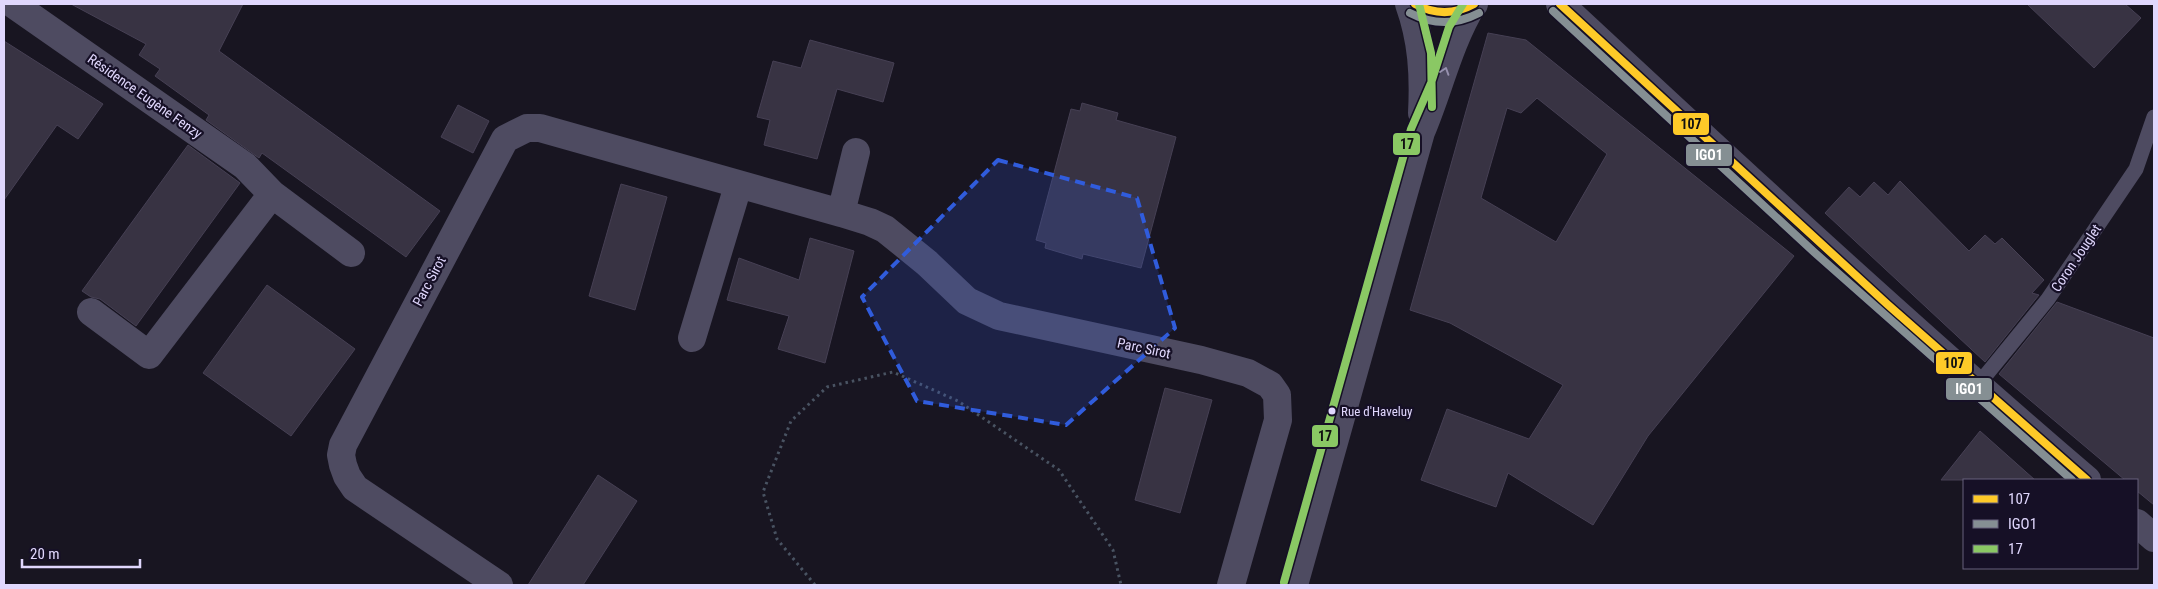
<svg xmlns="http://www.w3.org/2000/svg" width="2158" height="589" font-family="'Roboto Condensed',sans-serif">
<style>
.building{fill:#383343;stroke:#464054;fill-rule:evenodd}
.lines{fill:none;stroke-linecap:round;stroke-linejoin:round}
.path{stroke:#495362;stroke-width:3;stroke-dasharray:2.5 4;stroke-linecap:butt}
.lane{stroke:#4e4b61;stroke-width:15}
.street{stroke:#4e4b61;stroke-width:28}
.bus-1-casing{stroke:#161026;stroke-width:11}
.bus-2-casing{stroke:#161026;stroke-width:11}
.bus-3-casing{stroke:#161026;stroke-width:11}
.bus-1{stroke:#feca28;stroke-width:8}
.bus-2{stroke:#858f93;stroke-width:8}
.bus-3{stroke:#8ac864;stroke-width:8}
.oneway{stroke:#9791af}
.marked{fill:#305cdc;fill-opacity:0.2;stroke:#305cdc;stroke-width:4;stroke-dasharray:10 6;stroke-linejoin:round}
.bus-dot{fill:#e0d7fd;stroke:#161026;stroke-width:2}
.labels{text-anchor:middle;stroke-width:4.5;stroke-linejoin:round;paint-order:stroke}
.bus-label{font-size:13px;fill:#e0d7fd;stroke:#161026;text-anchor:start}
.street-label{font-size:14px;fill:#e0d7fd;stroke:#161026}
.line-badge{stroke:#161026;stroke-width:2}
.badge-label{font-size:14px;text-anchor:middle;font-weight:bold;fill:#fff}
.pale-badge-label{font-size:14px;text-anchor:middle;font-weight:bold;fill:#111}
</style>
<rect width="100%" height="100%" fill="#181521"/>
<!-- building -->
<path class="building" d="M 71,4 L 243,4 L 219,51 L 440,211 L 406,257 L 262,153 L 259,158 L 206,120 L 209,115 L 155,76 L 160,69 L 139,55 L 146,44 Z
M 2027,4 L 2125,4 L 2141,18 L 2094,68 Z
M 1488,33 L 1526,40 L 1794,256 L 1648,436 L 1593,525 L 1508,473 L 1496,507 L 1421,480 L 1447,409 L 1529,439 L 1563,385 L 1450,323 L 1410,310 ZM 1537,98 L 1607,154 L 1556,242 L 1481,198 L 1507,108 L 1521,113 Z
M 810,40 L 894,63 L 883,102 L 837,89 L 817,159 L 764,145 L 770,120 L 757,117 L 773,61 L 801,68 Z
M 4,41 L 103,104 L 78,139 L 57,125 L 4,200 Z
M 1082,103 L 1118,113 L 1116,120 L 1176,137 L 1141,268 L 1083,254 L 1082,259 L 1045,248 L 1046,243 L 1036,240 L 1071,109 L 1080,111 Z
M 458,105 L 489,121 L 473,153 L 441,137 Z
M 188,145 L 240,183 L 136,326 L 100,299 L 91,297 L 82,291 Z
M 1900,181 L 1969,251 L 1985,235 L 1995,244 L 2002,238 L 2044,280 L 2032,293 L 2039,295 L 1985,362 L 1825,213 L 1849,187 L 1860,197 L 1874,182 L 1888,195 Z
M 621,184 L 667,197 L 635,310 L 589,296 Z
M 810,238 L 854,251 L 825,363 L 778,349 L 789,316 L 727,300 L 739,258 L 799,280 Z
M 267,285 L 355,349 L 291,436 L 203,373 Z
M 2057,302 L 2154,338 L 2154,505 L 2137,491 L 2137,480 L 2125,480 L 1999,374 Z
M 1165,388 L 1212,400 L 1180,513 L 1135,500 Z
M 1980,431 L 2035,480 L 1941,480 Z
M 598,475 L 637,501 L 583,585 L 528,585 Z"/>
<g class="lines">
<!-- path -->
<path class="path" d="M 815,585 L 777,539 L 763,492 L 791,421 L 827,387 L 893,372 L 958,401 L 1059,470 L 1113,550 L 1121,585"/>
<!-- lane -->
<path class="lane" d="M 1977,386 L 2048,299 L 2136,169 L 2154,117"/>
<!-- street -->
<path class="street" d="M 13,4 L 245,166 L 272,194 L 351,253
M 1409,4 C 1422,40 1424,75 1422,113
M 1415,4 C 1434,16 1455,16 1474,4
M 1560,4 C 1733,165 1907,326 2087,480
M 841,213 L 870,222 L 885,229 L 927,263 L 967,301 L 999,316 L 1201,360 L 1248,373 L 1270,385 L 1277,395 L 1278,420 L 1231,585
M 91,312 L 149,355 L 272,194
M 692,338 L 738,186
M 2137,523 L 2154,538
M 499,585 L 355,488 L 347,476 L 343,465 L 341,455 L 343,445 L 505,139 L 527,128 L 540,128 L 841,213 L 856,152
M 1294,585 L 1421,132 C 1439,90 1449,43 1473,4"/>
<!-- bus-1 casing -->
<g class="bus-1-casing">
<path id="bus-1" d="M 1415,4 C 1435,15 1454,15 1474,4
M 1560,4 L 1887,304 L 2087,480"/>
</g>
<!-- bus-2 casing -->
<g class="bus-2-casing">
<path id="bus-2" d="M 1553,11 L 1814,252 L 2072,480
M 1410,13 C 1433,25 1456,25 1479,13"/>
</g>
<!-- bus-3 casing -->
<g class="bus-3-casing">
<path id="bus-3" d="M 1419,4 L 1431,53 L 1432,107
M 1284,582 L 1411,129 L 1431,83 L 1449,27 L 1463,4"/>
</g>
<!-- bus-1 -->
<use href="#bus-1" class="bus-1"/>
<!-- bus-2 -->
<use href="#bus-2" class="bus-2"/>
<!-- bus-3 -->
<use href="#bus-3" class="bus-3"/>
</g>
<!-- one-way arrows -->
<defs><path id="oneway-chevron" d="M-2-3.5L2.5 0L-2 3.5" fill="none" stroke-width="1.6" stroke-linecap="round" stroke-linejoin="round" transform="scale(1.25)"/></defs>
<use class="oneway" href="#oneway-chevron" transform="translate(1445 71) rotate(-72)"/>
<!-- marked area -->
<path class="marked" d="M 998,160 L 1137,198 L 1175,328 L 1066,425 L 917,401 L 862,297 Z"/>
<!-- markers -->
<circle class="bus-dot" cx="1332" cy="411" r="4.5"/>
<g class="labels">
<!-- bus labels -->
<g class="bus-label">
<text x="1341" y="416">Rue d'Haveluy</text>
</g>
<!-- street labels -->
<g class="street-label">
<text transform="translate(145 96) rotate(35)" y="5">Résidence Eugène Fenzy</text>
<text transform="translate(2076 258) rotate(-56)" y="5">Coron Jouglet</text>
<text transform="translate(429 281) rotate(-62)" y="5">Parc Sirot</text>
<text transform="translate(1144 348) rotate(12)" y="5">Parc Sirot</text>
</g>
</g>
<g class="line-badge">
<rect x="1672" y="112" width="38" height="24" rx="5" fill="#feca28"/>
<rect x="1392" y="132" width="29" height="24" rx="5" fill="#8ac864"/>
<rect x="1685" y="143" width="48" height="24" rx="5" fill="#858f93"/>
<rect x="1935" y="351" width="38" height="24" rx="5" fill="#feca28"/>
<rect x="1945" y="377" width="48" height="24" rx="5" fill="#858f93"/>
<rect x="1311" y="424" width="28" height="24" rx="5" fill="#8ac864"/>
</g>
<g class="badge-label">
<text x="1709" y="160">IGO1</text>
<text x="1969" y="394">IGO1</text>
</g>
<g class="pale-badge-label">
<text x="1691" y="129">107</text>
<text x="1407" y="149">17</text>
<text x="1954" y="368">107</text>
<text x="1325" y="441">17</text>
</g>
<!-- border -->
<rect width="2158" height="589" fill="none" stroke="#e0d7fd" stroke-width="10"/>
<!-- legend -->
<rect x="1963" y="479" width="175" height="90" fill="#161026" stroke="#67607c"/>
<rect x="1973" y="495" width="25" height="8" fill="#feca28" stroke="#67607c"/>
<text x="2008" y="504" font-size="15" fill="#e0d7fd">107</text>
<rect x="1973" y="520" width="25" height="8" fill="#858f93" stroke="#67607c"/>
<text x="2008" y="529" font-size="15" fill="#e0d7fd">IGO1</text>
<rect x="1973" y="545" width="25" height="8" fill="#8ac864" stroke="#67607c"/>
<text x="2008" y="554" font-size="15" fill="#e0d7fd">17</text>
<!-- scale -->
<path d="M22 559v8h118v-8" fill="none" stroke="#e0d7fd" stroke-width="2.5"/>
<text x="30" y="559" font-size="15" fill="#e0d7fd" stroke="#161026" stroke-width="4" paint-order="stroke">20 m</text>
</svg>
